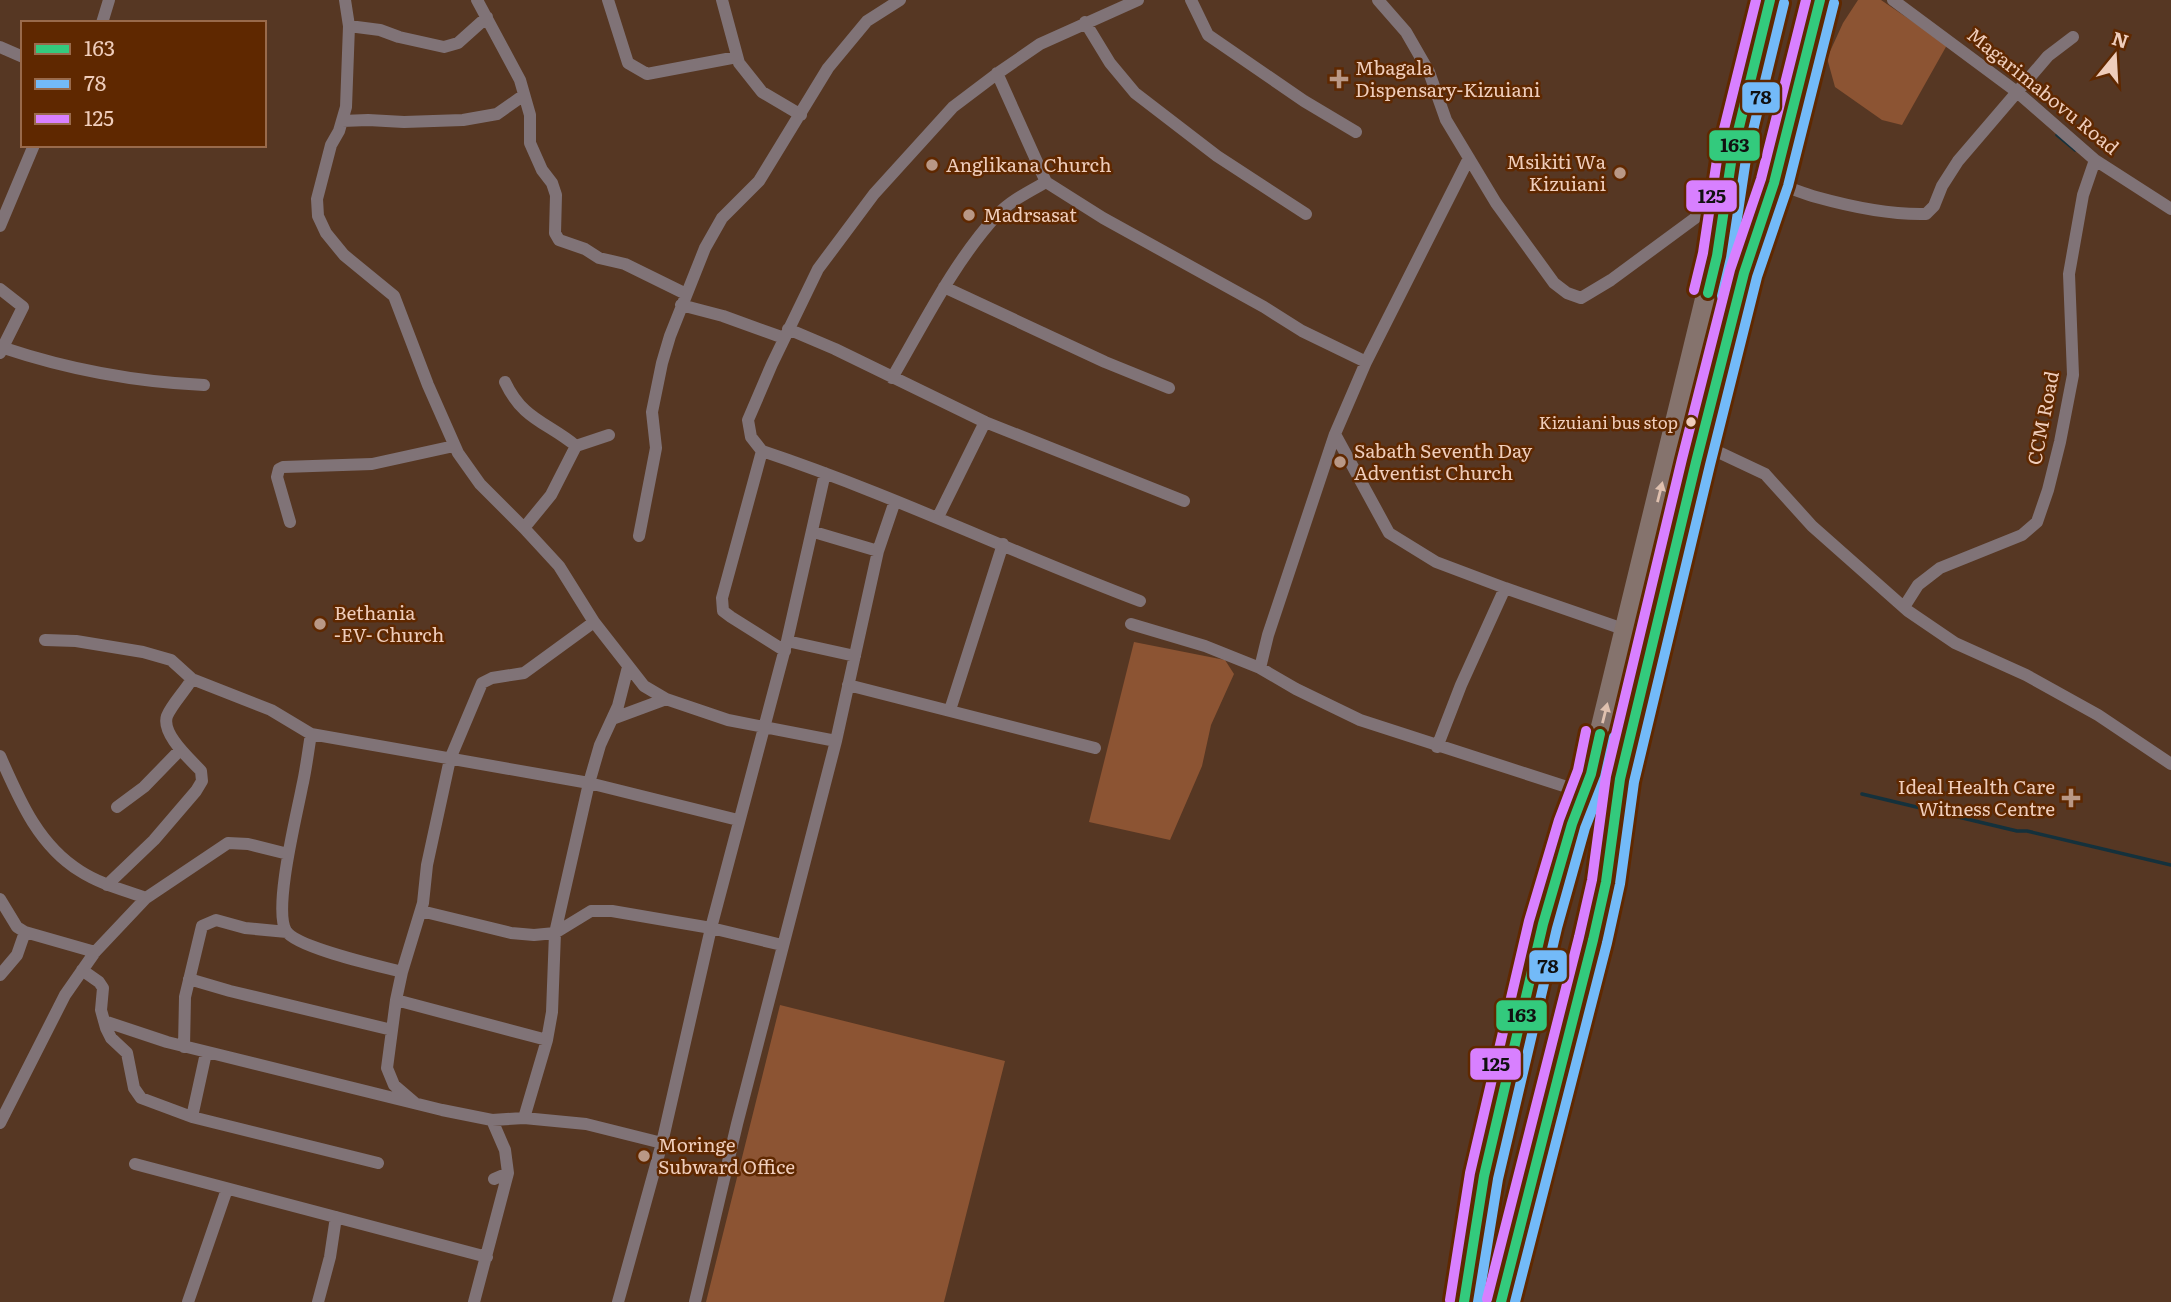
<svg xmlns="http://www.w3.org/2000/svg" width="2171" height="1302" font-family="Literata,serif">
<style>
.green{fill:#8c5433}
.lines{fill:none;stroke-linecap:round;stroke-linejoin:round}
.stream{stroke:#14313c;stroke-width:3.5}
.street{stroke:#807377;stroke-width:12}
.highway{stroke:#85736d;stroke-width:23}
.bus-1-casing{stroke:#5f2800;stroke-width:16}
.bus-2-casing{stroke:#5f2800;stroke-width:16}
.bus-3-casing{stroke:#5f2800;stroke-width:16}
.bus-1{stroke:#33ca7d;stroke-width:10}
.bus-2{stroke:#73baf8;stroke-width:10}
.bus-3{stroke:#d880ff;stroke-width:10}
.oneway{fill:#dfc0af}
.poi-dot{fill:#b99886;stroke:#5f2800;stroke-width:2.5}
.bus-dot{fill:#efcdbb;stroke:#5f2800;stroke-width:2.5}
.labels{text-anchor:middle;stroke-width:5;stroke-linejoin:round;paint-order:stroke}
.bus-label{font-size:17px;fill:#efcdbb;stroke:#5f2800;text-anchor:end}
.poi-label{font-size:19px;fill:#efcdbb;stroke:#5f2800;text-anchor:start}
.street-label{font-size:19px;fill:#efcdbb;stroke:#5f2800}
.line-badge{stroke:#5f2800;stroke-width:2.5}
.pale-badge-label{font-size:19px;text-anchor:middle;font-weight:bold;fill:#111}
</style>
<rect width="100%" height="100%" fill="#563723"/>
<!-- green -->
<path class="green" d="M 1858,0 L 1881,0 L 1947,45 L 1902,125 L 1882,120 L 1835,87 L 1827,58 L 1843,23 Z
M 1134,642 L 1225,660 L 1234,674 L 1211,725 L 1202,766 L 1170,840 L 1089,822 Z
M 780,1005 L 1005,1061 L 944,1302 L 706,1302 Z"/>
<g class="lines">
<!-- stream -->
<path class="stream" d="M 2057,135 L 2075,150
M 1862,794 L 2017,831 L 2027,831 L 2171,865"/>
<!-- street -->
<path class="street" d="M 345,0 L 349,26 L 346,107 L 339,131 L 331,145 L 317,199 L 318,216 L 326,233 L 344,255 L 394,296 L 428,385 L 458,453 L 480,484 L 524,528 L 559,566 L 594,622 L 644,686 L 666,699 L 728,720 L 836,741
M 477,0 L 520,80 L 530,115 L 530,143 L 542,170 L 552,183 L 556,195 L 555,233 L 559,240 L 585,249 L 599,258 L 625,264 L 686,294
M 608,0 L 628,63 L 647,74 L 737,57
M 722,0 L 739,63 L 762,92 L 801,115
M 1138,0 L 1040,44 L 998,73 L 953,107 L 874,194 L 818,269 L 772,364 L 748,420 L 751,437 L 762,451 C 891,494 1013,553 1140,601
M 1191,0 L 1208,35 L 1304,101 L 1356,132
M 1378,0 L 1406,32 L 1429,72 L 1446,120 L 1496,203 L 1554,283 L 1567,293 L 1581,298 L 1611,280 L 1702,213 L 1714,206 L 1725,203
M 1893,0 L 2017,92 L 2095,160 L 2171,209
M 1085,22 L 1110,63 L 1135,93 L 1217,156 L 1306,214
M 102,23 L 109,0
M 349,26 L 380,30 L 399,37 L 444,47 L 458,43 L 487,17
M 0,47 L 23,57
M 997,73 L 1046,182 L 1103,218 L 1264,307 L 1302,331 L 1366,362
M 342,121 L 368,120 L 404,122 L 463,120 L 497,114 L 524,95
M 1774,183 C 1789,187 1802,193 1816,197 C 1852,207 1890,215 1926,214 L 1934,206 L 1942,186 L 1958,161 L 2048,56 L 2073,37
M 0,226 L 34,145
M 944,287 L 1105,362 L 1169,388
M 0,289 L 23,307 L 0,353
M 681,305 L 723,316 L 784,338
M 788,329 L 835,349 L 985,422 L 1184,501
M 4,348 C 67,369 137,382 204,385
M 892,378 C 924,323 954,262 997,215 C 1010,201 1030,191 1046,182
M 505,382 C 523,420 547,422 576,446 L 551,495 L 524,528
M 1335,434 L 1389,533 L 1436,562 L 1505,588 L 1626,630
M 576,446 L 609,435
M 1714,450 L 1765,474 L 1812,526 L 1908,611 L 1955,643 L 2026,675 L 2098,715 L 2171,764
M 762,451 L 722,598 L 723,611 L 731,617 L 785,651
M 938,517 L 985,422
M 290,522 L 277,477 L 279,469 L 283,467 L 372,464 L 454,446
M 814,532 L 878,551
M 639,536 L 656,448 L 652,412 L 662,363 L 670,336 L 705,248 L 722,218 L 759,181 L 828,68 L 867,21 L 900,0
M 1904,607 L 1918,585 L 1940,568 L 2022,535 L 2037,522 L 2048,490 L 2060,442 L 2073,375 L 2069,274 L 2083,195 L 2095,160
M 1131,624 L 1205,646 L 1260,668 L 1296,689 L 1360,720 L 1567,787
M 45,640 L 76,641 L 143,652 L 171,660 L 192,679 L 271,710 L 311,734 L 589,783 L 738,820
M 787,641 L 855,656
M 1260,668 L 1268,635 L 1335,434 L 1366,362 L 1469,158
M 848,685 L 1095,748
M 950,710 L 1003,544
M 612,719 L 666,699
M 311,734 C 308,752 306,770 302,787 C 297,814 273,909 286,931 C 297,948 380,966 402,972
M 1437,747 L 1461,685 L 1505,588
M 0,756 C 19,799 38,845 80,871 C 100,884 124,890 146,898
M 117,807 L 144,787 L 180,750
M 107,885 L 154,840 L 196,791 L 202,781 L 201,771 C 190,759 161,734 167,716 C 172,704 185,691 192,679
M 0,899 L 17,927 L 25,932 L 95,952
M 421,911 L 511,933 L 534,935 L 555,933 L 591,911 L 612,911 L 711,928 L 782,945
M 82,970 L 99,982 L 103,988 L 101,1010 L 106,1028 L 111,1038 L 127,1053 L 134,1088 L 141,1098 L 192,1117 L 378,1163
M 0,975 L 17,955 L 25,932
M 189,979 L 230,991 L 392,1030
M 396,1000 L 547,1040
M 104,1021 L 167,1042 L 442,1110 L 492,1120 L 524,1118 L 586,1124 L 662,1143
M 184,1047 L 185,997 L 202,926 L 216,920 L 245,928 L 287,932
M 415,1103 L 394,1085 L 387,1068 L 396,1000 L 402,972 L 423,903 L 427,865 L 450,759 L 482,683 L 492,678 L 524,673 L 594,622
M 192,1117 L 206,1053
M 524,1118 L 547,1040 L 552,1012 L 555,933 L 589,783 L 600,745 L 618,706 L 628,667
M 0,1123 L 65,995 L 95,952 L 146,898 L 228,843 L 248,844 L 288,854
M 135,1164 L 487,1257
M 494,1179 L 508,1173
M 188,1302 L 227,1189
M 318,1302 L 330,1257 L 336,1217
M 474,1302 L 508,1173 L 505,1150 L 492,1120
M 618,1302 L 662,1143 L 711,928 L 787,641 L 825,473
M 695,1302 L 737,1124 L 836,741 L 878,551 L 895,501"/>
<!-- highway -->
<path class="highway" d="M 1464,1302 L 1484,1176 L 1543,924 L 1572,824 L 1591,774 L 1717,256 L 1732,156 L 1770,0
M 1501,1302 L 1593,940 L 1606,882 L 1620,779 L 1696,462 L 1744,273 L 1774,183 L 1820,0"/>
<!-- bus-1 casing -->
<g class="bus-1-casing">
<path id="bus-1" d="M 1708,293 L 1717,256 L 1732,156 L 1770,0
M 1464,1302 L 1484,1176 L 1543,924 L 1572,824 L 1591,774 L 1600,734
M 1501,1302 L 1593,940 L 1606,882 L 1620,779 L 1696,462 L 1744,273 L 1774,183 L 1820,0"/>
</g>
<!-- bus-2 casing -->
<g class="bus-2-casing">
<path id="bus-2" d="M 1722,296 L 1731,258 L 1746,159 L 1784,3
M 1478,1302 L 1498,1179 L 1557,928 L 1585,828 L 1605,777 L 1614,737
M 1515,1302 L 1607,943 L 1620,884 L 1634,782 L 1710,465 L 1757,277 L 1788,186 L 1834,3"/>
</g>
<!-- bus-3 casing -->
<g class="bus-3-casing">
<path id="bus-3" d="M 1694,290 L 1703,253 L 1718,153 L 1756,0
M 1487,1299 L 1579,937 L 1592,880 L 1606,776 L 1682,459 L 1730,270 L 1761,179 L 1806,0
M 1450,1300 L 1470,1173 L 1529,921 L 1559,820 L 1578,770 L 1586,731"/>
</g>
<!-- bus-1 -->
<use href="#bus-1" class="bus-1"/>
<!-- bus-2 -->
<use href="#bus-2" class="bus-2"/>
<!-- bus-3 -->
<use href="#bus-3" class="bus-3"/>
</g>
<!-- one-way arrows -->
<defs><path id="oneway-solid" d="M-6-.8H1V-3.2L6.5 0L1 3.2V.8H-6Z" transform="scale(1.75)"/></defs>
<g class="oneway">
<use href="#oneway-solid" transform="translate(1660 492) rotate(-76)"/>
<use href="#oneway-solid" transform="translate(1605 713) rotate(-76)"/>
</g>
<!-- markers -->
<g class="poi-dot">
<path d="M1335.5 68.5h7v7h7v7h-7v7h-7v-7h-7v-7h7z"/>
<circle cx="932" cy="165" r="7"/>
<circle cx="1620" cy="173" r="7"/>
<circle cx="969" cy="215" r="7"/>
<circle cx="1340" cy="462" r="7"/>
<circle cx="320" cy="624" r="7"/>
<path d="M2067.5 787.5h7v7h7v7h-7v7h-7v-7h-7v-7h7z"/>
<circle cx="644" cy="1156" r="7"/>
</g>
<circle class="bus-dot" cx="1691" cy="422" r="6"/>
<g class="labels">
<!-- bus labels -->
<g class="bus-label">
<text x="1678" y="429">Kizuiani bus stop</text>
</g>
<!-- poi labels -->
<g class="poi-label">
<text x="1355" y="75">Mbagala<tspan x="1355" dy="22">Dispensary-Kizuiani</tspan></text>
<text x="1606" y="169" text-anchor="end">Msikiti Wa<tspan x="1606" dy="22">Kizuiani</tspan></text>
<text x="946" y="172">Anglikana Church</text>
<text x="983" y="222">Madrsasat</text>
<text x="1354" y="458">Sabath Seventh Day<tspan x="1354" dy="22">Adventist Church</tspan></text>
<text x="334" y="620">Bethania<tspan x="334" dy="22">-EV- Church</tspan></text>
<text x="2055" y="794" text-anchor="end">Ideal Health Care<tspan x="2055" dy="22">Witness Centre</tspan></text>
<text x="658" y="1152">Moringe<tspan x="658" dy="22">Subward Office</tspan></text>
</g>
<!-- street labels -->
<g class="street-label">
<text transform="translate(2043 91) rotate(39)" y="7">Magarimabovu Road</text>
<text transform="translate(2043 418) rotate(-79)" y="7">CCM Road</text>
</g>
</g>
<g class="line-badge">
<rect x="1741" y="81" width="40" height="33" rx="7" fill="#73baf8"/>
<rect x="1708" y="129" width="53" height="33" rx="7" fill="#33ca7d"/>
<rect x="1685" y="179" width="53" height="34" rx="7" fill="#d880ff"/>
<rect x="1528" y="949" width="40" height="34" rx="7" fill="#73baf8"/>
<rect x="1495" y="999" width="53" height="33" rx="7" fill="#33ca7d"/>
<rect x="1469" y="1047" width="53" height="34" rx="7" fill="#d880ff"/>
</g>
<g class="pale-badge-label">
<text x="1761" y="104">78</text>
<text x="1735" y="152">163</text>
<text x="1712" y="203">125</text>
<text x="1548" y="973">78</text>
<text x="1522" y="1022">163</text>
<text x="1496" y="1071">125</text>
</g>
<!-- legend -->
<rect x="21" y="21" width="245" height="126" fill="#5f2800" stroke="#996a4b" stroke-width="2"/>
<rect x="35" y="44" width="35" height="10" fill="#33ca7d" stroke="#996a4b" stroke-width="2"/>
<text x="84" y="56" font-size="21" fill="#efcdbb">163</text>
<rect x="35" y="79" width="35" height="10" fill="#73baf8" stroke="#996a4b" stroke-width="2"/>
<text x="84" y="91" font-size="21" fill="#efcdbb">78</text>
<rect x="35" y="114" width="35" height="10" fill="#d880ff" stroke="#996a4b" stroke-width="2"/>
<text x="84" y="126" font-size="21" fill="#efcdbb">125</text>
<!-- north arrow -->
<g transform="translate(2115 56) rotate(18)" stroke="#5f2800" stroke-width="5" paint-order="stroke">
<path d="M0-5L12 26L0 18L-12 26Z" fill="#efcdbb"/>
<text y="-10" font-size="19" font-weight="bold" text-anchor="middle" fill="#efcdbb">N</text>
</g>
</svg>
